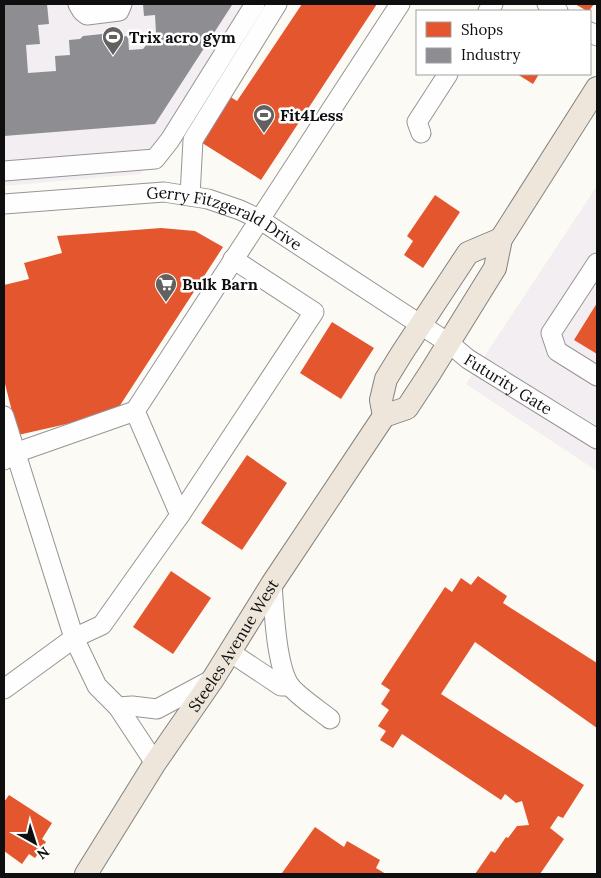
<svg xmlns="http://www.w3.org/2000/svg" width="601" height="878" font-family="Lora,serif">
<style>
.industrial{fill:#f3eef1}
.shops{fill:#e4572e}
.industry{fill:#8d8d92}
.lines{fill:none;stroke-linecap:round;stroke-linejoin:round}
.minor-casing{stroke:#969593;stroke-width:21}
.major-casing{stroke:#838280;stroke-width:24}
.minor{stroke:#fffefe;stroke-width:19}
.major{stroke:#eee6da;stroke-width:22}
.labels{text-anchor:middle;stroke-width:5;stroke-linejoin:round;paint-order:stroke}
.poi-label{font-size:16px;font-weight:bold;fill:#0f0f0f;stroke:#fff;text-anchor:start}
.street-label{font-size:16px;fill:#0f0f0f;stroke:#fff}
</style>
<rect width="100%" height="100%" fill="#fcfaf5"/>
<!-- industrial -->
<path class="industrial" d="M 4,4 L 243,4 L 141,174 L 4,186 Z
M 597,186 L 597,471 L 466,384 Z"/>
<!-- shops -->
<path class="shops" d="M 302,4 L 377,4 L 261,180 L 199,141 L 229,96 L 237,101 Z
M 575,4 L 594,4 L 589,11 L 587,11 Z
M 517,74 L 539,74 L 533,84 Z
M 435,195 L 460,212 L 423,268 L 404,255 L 413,241 L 407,236 Z
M 161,228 L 195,231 L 223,247 L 117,410 L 72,428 L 71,423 L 18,435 L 4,380 L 4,285 L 29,279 L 24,263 L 62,253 L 57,236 Z
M 597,303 L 597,354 L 574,340 Z
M 332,322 L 374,348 L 341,399 L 300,373 Z
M 247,455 L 287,483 L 242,550 L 201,523 Z
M 171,571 L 211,598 L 173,654 L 133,627 Z
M 478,576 L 507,596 L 503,603 L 597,663 L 597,728 L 475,642 L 441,694 L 584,785 L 563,818 L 558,816 L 550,828 L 564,839 L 540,874 L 475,874 L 491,851 L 495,853 L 506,837 L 508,838 L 517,826 L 529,825 L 522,801 L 516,803 L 505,794 L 501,800 L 402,734 L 393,748 L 380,740 L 386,731 L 378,726 L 389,710 L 381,704 L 390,690 L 381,684 L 445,587 L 452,592 L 461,578 L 471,585 Z
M 9,795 L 52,823 L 42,839 L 46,842 L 35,858 L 29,854 L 22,864 L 4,851 L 4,802 Z
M 315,827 L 344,847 L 347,841 L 380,860 L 376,868 L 386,874 L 282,873 Z"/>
<!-- industry -->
<path class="industry" d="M 4,4 L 47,4 L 49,24 L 38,25 L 40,44 L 26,45 L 28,73 L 56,71 L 55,56 L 70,55 L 69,40 L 80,39 L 83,36 L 112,33 L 116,37 L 128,36 L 129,50 L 143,49 L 156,33 L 155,15 L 144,16 L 143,4 L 232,4 L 232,5 L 155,124 L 4,136 Z"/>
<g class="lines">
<!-- minor casing -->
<g class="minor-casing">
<g id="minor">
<path d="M 78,4 L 82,11 L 87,15 L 119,11 L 122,4"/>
<path d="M 547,4 L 558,11"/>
<path d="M 488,11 L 493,4"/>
<path d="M 590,32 L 597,36"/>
<path d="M 421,133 L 417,122 L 448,74"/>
<path d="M 4,171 L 155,159 L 170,140 L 255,4"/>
<path d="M 190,196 L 193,140 L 277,4"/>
<path id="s1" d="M 4,204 L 164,192 L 208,199 L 240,210 L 259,219 L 450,344 L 468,359 L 597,439"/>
<path d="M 597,263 L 551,333 L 557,351 L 597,376"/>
<path d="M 4,416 L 74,638 L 97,686 L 118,707 L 155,763"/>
<path d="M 4,460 L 15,453 L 135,411 L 400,4"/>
<path d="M 180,515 L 314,312 L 233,259"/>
<path d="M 272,584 C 274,608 276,669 291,687 C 299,697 319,710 330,719"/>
<path d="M 230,652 L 281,686 L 290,686"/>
<path d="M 4,689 L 74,638 L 102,625 L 180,515 L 135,411"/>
<path d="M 118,707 L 132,706 L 157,709 L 213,679"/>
</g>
</g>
<!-- major casing -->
<g class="major-casing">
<g id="major">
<path d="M 384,416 L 381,400 L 386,379 L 402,353 L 468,253 L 501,239"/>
<path id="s2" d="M 86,874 L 155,763 L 213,679 L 272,584 L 384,416 L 407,408 L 430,373 L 495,268 L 501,239 L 597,88"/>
</g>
</g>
<!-- minor -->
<use href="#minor" class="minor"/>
<!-- major -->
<use href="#major" class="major"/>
</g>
<!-- icons -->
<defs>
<g id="stadium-pin" transform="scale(1.125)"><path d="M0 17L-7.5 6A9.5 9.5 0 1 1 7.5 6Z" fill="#626160" stroke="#fff"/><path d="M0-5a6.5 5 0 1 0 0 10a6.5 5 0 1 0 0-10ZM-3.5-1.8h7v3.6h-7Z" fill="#fff"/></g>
<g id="supermarket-pin" transform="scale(1.125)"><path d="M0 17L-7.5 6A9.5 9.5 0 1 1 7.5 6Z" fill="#626160" stroke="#fff"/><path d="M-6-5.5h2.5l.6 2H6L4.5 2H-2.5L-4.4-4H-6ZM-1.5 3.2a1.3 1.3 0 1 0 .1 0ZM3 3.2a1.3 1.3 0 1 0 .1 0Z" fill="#fff"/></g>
</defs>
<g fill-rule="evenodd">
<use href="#stadium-pin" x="113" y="37"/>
<use href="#stadium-pin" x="264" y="115"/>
<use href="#supermarket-pin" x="166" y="284"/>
</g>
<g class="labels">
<!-- poi labels -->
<g class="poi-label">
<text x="129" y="43">Trix acro gym</text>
<text x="280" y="121">Fit4Less</text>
<text x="182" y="290">Bulk Barn</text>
</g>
<!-- street labels -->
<g class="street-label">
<text dy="6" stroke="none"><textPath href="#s1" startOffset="226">Gerry Fitzgerald Drive</textPath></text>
<text dy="6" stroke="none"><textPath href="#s1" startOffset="559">Futurity Gate</textPath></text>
<text dy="6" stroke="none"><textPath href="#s2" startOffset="272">Steeles Avenue West</textPath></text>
</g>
</g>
<!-- border -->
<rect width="601" height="878" fill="none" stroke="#0f0f0f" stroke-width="10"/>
<!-- legend -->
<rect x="416" y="10" width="175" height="65" fill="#ffffff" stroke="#9f9f9f"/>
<rect x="426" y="22" width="25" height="15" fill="#e4572e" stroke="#9f9f9f"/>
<text x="461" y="35" font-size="15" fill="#0f0f0f">Shops</text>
<rect x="426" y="48" width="25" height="15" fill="#8d8d92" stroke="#9f9f9f"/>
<text x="461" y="60" font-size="15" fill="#0f0f0f">Industry</text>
<!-- north arrow -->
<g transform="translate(35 843) rotate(141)" stroke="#ffffff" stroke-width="4" paint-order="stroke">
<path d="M0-4L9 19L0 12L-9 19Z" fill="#0f0f0f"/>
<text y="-8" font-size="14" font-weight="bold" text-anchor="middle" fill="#0f0f0f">N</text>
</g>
</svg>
